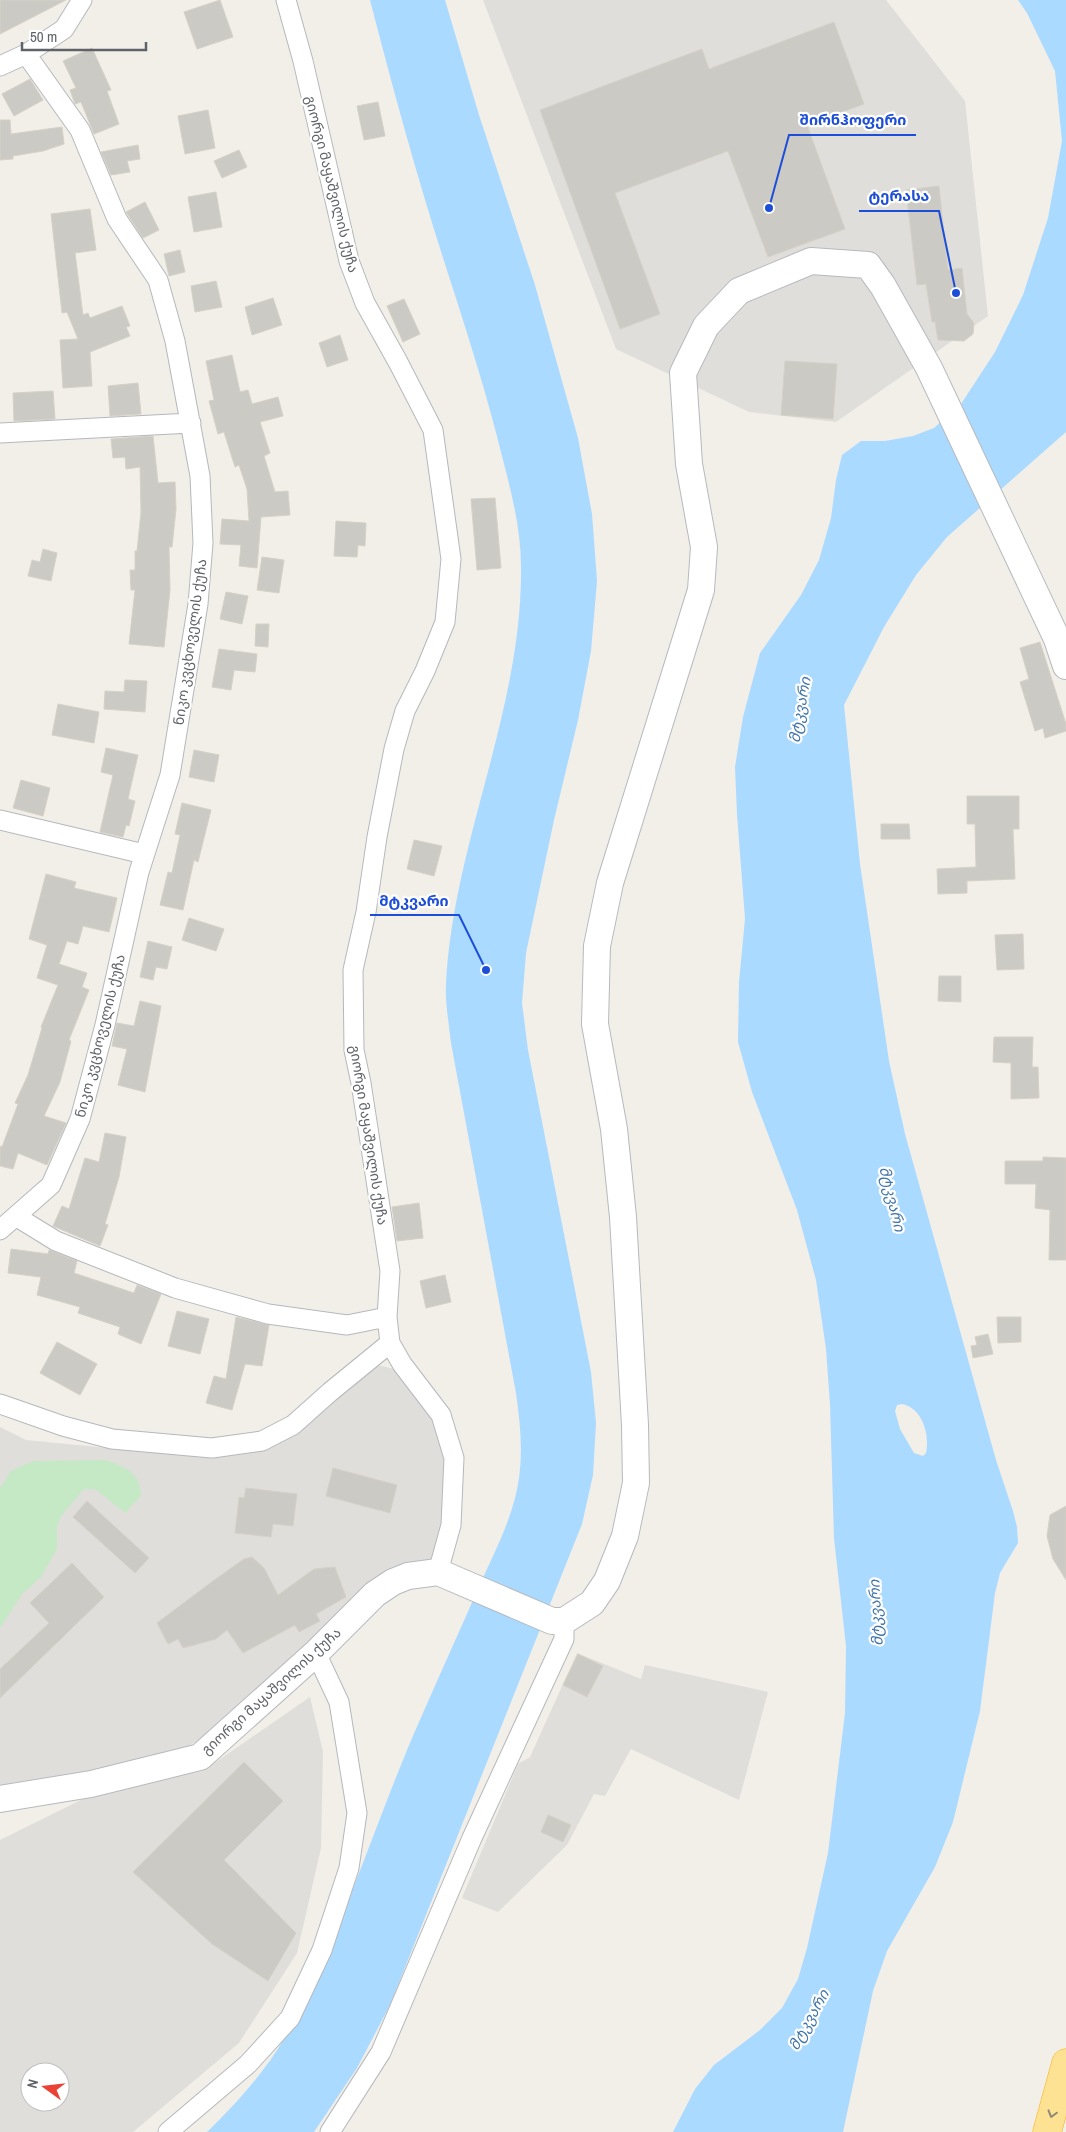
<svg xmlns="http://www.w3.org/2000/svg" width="1066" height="2132" font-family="'Archivo Narrow','Noto Sans Georgian',sans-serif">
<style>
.industrial{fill:#e0deda;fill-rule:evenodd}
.green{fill:#c5e8c5}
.water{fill:#aadaff;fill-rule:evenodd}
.building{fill:#cccac5;stroke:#d6d1c6}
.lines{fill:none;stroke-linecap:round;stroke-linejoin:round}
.street-casing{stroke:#b5b8bc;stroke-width:21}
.secondary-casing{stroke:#b6babf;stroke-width:28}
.highway-casing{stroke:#f9ab00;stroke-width:29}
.street{stroke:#fff;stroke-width:19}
.secondary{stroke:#fff;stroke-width:26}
.highway{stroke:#fde293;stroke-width:28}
.oneway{stroke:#8e8975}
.labels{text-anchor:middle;stroke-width:4.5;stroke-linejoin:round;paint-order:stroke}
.street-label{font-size:14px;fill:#5f6368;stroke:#fff}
.water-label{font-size:15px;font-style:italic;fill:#4174aa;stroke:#fff}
.leader{fill:none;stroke:#1d4ed8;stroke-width:2}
.callout-dot{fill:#1d4ed8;stroke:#fff;stroke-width:2}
.callout-label{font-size:15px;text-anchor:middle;font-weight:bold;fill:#1d4ed8;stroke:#fff;stroke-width:4.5;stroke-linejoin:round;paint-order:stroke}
</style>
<rect width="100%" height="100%" fill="#f1efe8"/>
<!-- industrial -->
<path class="industrial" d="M 483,0 L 886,0 L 965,101 L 988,316 L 836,422 L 749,412 L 616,349 Z
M 373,1364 L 399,1370 L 436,1413 L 451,1456 L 447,1520 L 435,1559 L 397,1567 L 230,1720 L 176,1754 L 0,1790 L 0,1427 L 26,1440 L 159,1453 L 255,1450 Z
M 577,1653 L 641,1679 L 645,1665 L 768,1692 L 739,1800 L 631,1749 L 605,1796 L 594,1794 L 567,1845 L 498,1912 L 462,1898 L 518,1764 L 530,1757 Z
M 310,1697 L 323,1752 L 321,1848 L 297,1953 L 239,2043 L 133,2132 L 0,2132 L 0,1840 L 95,1793 L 203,1771 ZM 30,2072 L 60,2072 L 60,2102 L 30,2102 Z"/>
<!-- green -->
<path class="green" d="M 105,1460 C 125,1466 141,1473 141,1496 L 125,1513 L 95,1489 L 84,1489 L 61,1516 L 57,1526 L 57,1549 L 41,1577 L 22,1594 L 0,1628 L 0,1488 L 11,1471 L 33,1461 Z"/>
<!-- water -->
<path class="water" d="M 370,0 L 445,0 L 479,115 L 535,285 L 578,438 L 592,514 L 597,581 L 591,651 L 578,720 L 554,820 L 526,953 L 522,1003 L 528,1050 L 591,1372 L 596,1423 L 593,1475 L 582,1524 L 390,2005 L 357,2068 L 314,2132 L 207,2132 C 235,2105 266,2071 285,2037 C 343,1934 375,1820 423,1713 C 442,1669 462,1626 481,1582 C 496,1549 514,1515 519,1478 C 523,1449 520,1421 516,1393 L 451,1043 C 449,1024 445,1003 446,984 C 453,842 523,710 521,566 C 521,531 512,494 503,460 C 487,394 466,329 445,264 C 417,177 393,89 370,0 Z
M 1018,0 L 1066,0 L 1066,432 L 947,537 L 916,575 L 884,627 L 844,705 L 860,864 L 889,1061 L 905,1134 L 996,1460 L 1013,1511 L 1017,1527 L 1018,1543 L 1000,1573 L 995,1593 L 980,1711 L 953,1822 L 935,1867 L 887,1951 L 873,1991 L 843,2132 L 673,2132 L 695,2089 L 714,2065 L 760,2030 L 782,2008 L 798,1979 L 807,1948 L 828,1853 L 845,1713 L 846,1646 L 834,1538 L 830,1404 L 826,1349 L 816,1280 L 797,1210 L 752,1092 L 738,1042 L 739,982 L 745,919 L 737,814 L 735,767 L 743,717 L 760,653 L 801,595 L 819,560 L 831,518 L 836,480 L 842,455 L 861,441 L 885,441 L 913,436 L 934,428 L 961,404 L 995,352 L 1023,295 L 1048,218 L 1062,141 L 1055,71 L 1027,13 ZM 902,1404 C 923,1408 930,1436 926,1453 L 923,1456 L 914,1453 L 900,1429 L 895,1411 L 897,1405 Z"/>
<!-- building -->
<path class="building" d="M 0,0 L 66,0 L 0,34 Z
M 220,0 L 233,37 L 197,49 L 184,12 Z
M 834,22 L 864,104 L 807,125 L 845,229 L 768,257 L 728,151 L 615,193 L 660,314 L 620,329 L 540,110 L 702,49 L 709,69 Z
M 92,48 L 111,90 L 107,91 L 119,124 L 94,134 L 81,102 L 75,104 L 70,90 L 76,88 L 63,61 Z
M 30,79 L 43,100 L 14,116 L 2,94 Z
M 378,102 L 385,136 L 364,140 L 357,106 Z
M 208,110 L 215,148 L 185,154 L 178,116 Z
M 0,120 L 10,120 L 11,134 L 62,127 L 64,144 L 43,151 L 13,156 L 13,159 L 0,160 Z
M 138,145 L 140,159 L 127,161 L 130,172 L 111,175 L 101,152 Z
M 239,150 L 247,167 L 222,178 L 214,161 Z
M 939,186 L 948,270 L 962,268 L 967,314 L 974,323 L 973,334 L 964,341 L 938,340 L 935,322 L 932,322 L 926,284 L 917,285 L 906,190 Z
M 216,192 L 222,227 L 194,232 L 188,197 Z
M 145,202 L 159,230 L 143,238 L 126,212 Z
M 90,209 L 96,250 L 75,253 L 83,315 L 88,313 L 90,318 L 122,306 L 130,326 L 126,327 L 130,336 L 90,352 L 92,386 L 63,388 L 60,340 L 78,339 L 67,312 L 62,313 L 51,214 Z
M 180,250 L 185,272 L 169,276 L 164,254 Z
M 216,281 L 222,307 L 195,312 L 191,286 Z
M 273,298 L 282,325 L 252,335 L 245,307 Z
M 404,299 L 420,334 L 403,342 L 387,306 Z
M 340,335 L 348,360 L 327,367 L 319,343 Z
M 232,355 L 240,392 L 248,390 L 252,404 L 278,397 L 283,416 L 260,422 L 270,453 L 264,456 L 275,492 L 288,491 L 290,515 L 261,517 L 257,568 L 239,566 L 241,545 L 220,544 L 222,519 L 249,521 L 247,489 L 239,465 L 235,467 L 224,432 L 218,434 L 209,401 L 214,400 L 206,361 Z
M 785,361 L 837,364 L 833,419 L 781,415 Z
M 138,383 L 141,414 L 110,416 L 108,386 Z
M 53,391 L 55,419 L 14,421 L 13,393 Z
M 153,436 L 158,483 L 175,482 L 176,509 L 172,547 L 169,547 L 170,590 L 164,647 L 129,644 L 135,590 L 131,590 L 130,570 L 135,570 L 135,551 L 137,551 L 141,512 L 140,467 L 126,469 L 125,457 L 113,458 L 111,439 Z
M 495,498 L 501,568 L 477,570 L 471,499 Z
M 336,521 L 366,523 L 365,546 L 358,545 L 357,557 L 334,556 Z
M 43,549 L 57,553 L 51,581 L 28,576 L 32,560 L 40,562 Z
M 262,557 L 284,560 L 279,593 L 257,590 Z
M 226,592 L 248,596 L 242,624 L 220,619 Z
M 256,624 L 269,624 L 268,647 L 255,646 Z
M 1040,642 L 1066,724 L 1066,731 L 1045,738 L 1043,728 L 1035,731 L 1020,682 L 1029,679 L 1020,648 Z
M 219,649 L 257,654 L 255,672 L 234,670 L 231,690 L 212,687 Z
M 125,680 L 147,681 L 145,712 L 104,709 L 105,691 L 124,692 Z
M 58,704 L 99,712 L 94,743 L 52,735 Z
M 106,748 L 138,755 L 128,799 L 135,801 L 129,826 L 126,825 L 123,837 L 100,832 L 113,775 L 101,772 Z
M 194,750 L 219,755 L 214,782 L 189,777 Z
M 21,780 L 50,788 L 43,816 L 13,808 Z
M 967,796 L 1019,796 L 1019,829 L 1013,829 L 1015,879 L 967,881 L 967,893 L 938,894 L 937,869 L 976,867 L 975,824 L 967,824 Z
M 182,803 L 211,810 L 198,862 L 194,860 L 183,910 L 160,905 L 168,872 L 172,873 L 180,835 L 175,834 Z
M 881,824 L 909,824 L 910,839 L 881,839 Z
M 414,840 L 442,846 L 434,876 L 407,869 Z
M 46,874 L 76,882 L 74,888 L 117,898 L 109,932 L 83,926 L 78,944 L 67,941 L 59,964 L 87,973 L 82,987 L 89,990 L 69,1040 L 71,1041 L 60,1082 L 44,1116 L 66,1123 L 47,1165 L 18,1153 L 13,1169 L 0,1166 L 0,1146 L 2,1147 L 18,1104 L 15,1103 L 28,1075 L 42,1028 L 41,1027 L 58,985 L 37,978 L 47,945 L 29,939 Z
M 189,918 L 224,929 L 216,951 L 182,940 Z
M 1023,934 L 1024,969 L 997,970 L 995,935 Z
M 148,941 L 172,947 L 167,969 L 156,967 L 153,980 L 140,977 Z
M 939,976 L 961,976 L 961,1002 L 938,1001 Z
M 140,1001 L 161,1006 L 145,1092 L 118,1085 L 127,1049 L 112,1046 L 117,1023 L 134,1026 Z
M 994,1037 L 1033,1037 L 1032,1067 L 1038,1067 L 1039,1098 L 1011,1099 L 1011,1063 L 993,1062 Z
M 105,1133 L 126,1137 L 119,1177 L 105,1224 L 108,1225 L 100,1246 L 53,1226 L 62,1206 L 69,1209 L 85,1158 L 99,1162 Z
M 1043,1157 L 1066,1158 L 1066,1260 L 1049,1260 L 1050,1210 L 1035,1208 L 1036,1184 L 1005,1184 L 1005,1161 L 1043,1161 Z
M 419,1203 L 423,1238 L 397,1241 L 392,1207 Z
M 11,1249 L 48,1254 L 49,1250 L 77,1261 L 74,1273 L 134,1293 L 137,1285 L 161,1294 L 141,1344 L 118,1334 L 120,1327 L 78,1313 L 80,1307 L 37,1295 L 41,1277 L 8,1273 Z
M 445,1275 L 451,1302 L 426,1308 L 420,1281 Z
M 177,1311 L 209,1319 L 200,1354 L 168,1346 Z
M 236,1317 L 269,1325 L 262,1366 L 245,1364 L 232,1410 L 206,1403 L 214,1376 L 226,1379 Z
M 997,1317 L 1021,1317 L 1021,1342 L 998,1343 Z
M 988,1334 L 993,1354 L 973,1358 L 971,1346 L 977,1345 L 975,1337 Z
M 57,1342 L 97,1364 L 80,1395 L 40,1373 Z
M 333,1468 L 397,1485 L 390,1513 L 326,1496 Z
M 246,1488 L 297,1494 L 293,1526 L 273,1524 L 271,1537 L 235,1533 L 239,1497 L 244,1498 Z
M 87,1501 L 149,1558 L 135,1573 L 73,1517 Z
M 1066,1506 L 1066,1580 L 1053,1559 L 1047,1536 L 1050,1515 Z
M 252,1557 L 264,1568 L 278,1595 L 314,1569 L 335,1567 L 346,1597 L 316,1614 L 320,1621 L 299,1632 L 295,1625 L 243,1653 L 227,1630 L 216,1639 L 183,1648 L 178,1639 L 168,1644 L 157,1623 L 213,1581 L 244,1559 Z
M 72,1563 L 104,1597 L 0,1698 L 0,1669 L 49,1623 L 30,1603 Z
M 578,1654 L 603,1666 L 587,1697 L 563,1685 Z
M 244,1762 L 283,1801 L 224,1860 L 296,1933 L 268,1981 L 212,1944 L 133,1872 Z
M 548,1815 L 571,1825 L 563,1842 L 541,1832 Z"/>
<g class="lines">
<!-- street casing -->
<g class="street-casing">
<path id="street" d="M 286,0 L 303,61 L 349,261 L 365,303 L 398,362 L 433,430 L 451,559 L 445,622 L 425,671 L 405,711 L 394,749 L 377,837 L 366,912 L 353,970 L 354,1050 L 361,1083 L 390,1271 L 387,1317 L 390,1343 L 402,1364 L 441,1415 L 454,1458 L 451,1525 L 438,1572
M 0,66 L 26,54 L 64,29 L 82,0
M 0,433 L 191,423
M 0,820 L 144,854
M 17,1217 L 56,1241 L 175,1288 L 268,1314 L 347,1325 L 387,1317
M 0,1230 L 51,1185 L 80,1119 L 105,1025 L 139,872 L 170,775 L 198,604 L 203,543 L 200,476 L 175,341 L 158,280 L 117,219 L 80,130 L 26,54
M 0,1404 L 63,1426 L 112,1439 L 212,1448 L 262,1441 L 293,1425 L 330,1392 L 390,1343
M 168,2132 L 248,2064 L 290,2018 L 322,1950 L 349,1868 L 357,1813 L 339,1702 L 316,1653
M 330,2132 L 381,2052 L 472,1838 L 564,1639 L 564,1621"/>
</g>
<!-- secondary casing -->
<g class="secondary-casing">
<path id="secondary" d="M 0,1799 L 91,1784 L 200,1757 L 316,1653 L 375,1594 L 393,1582 L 408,1576 L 438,1572 L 552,1621 L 564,1621 L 592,1603 L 607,1581 L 625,1536 L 636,1483 L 635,1425 L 623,1217 L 614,1129 L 595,1024 L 597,946 L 610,883 L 701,590 L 704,547 L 689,464 L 683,373 L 706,326 L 739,291 L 811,261 L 868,265 L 883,286 L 929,368 L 1057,639 L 1066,666"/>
</g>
<!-- highway casing -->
<g class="highway-casing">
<path id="highway" d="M 1047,2132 L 1066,2063"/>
</g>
<!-- street -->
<use href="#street" class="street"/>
<!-- secondary -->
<use href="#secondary" class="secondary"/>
<!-- highway -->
<use href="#highway" class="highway"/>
</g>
<!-- one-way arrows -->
<defs><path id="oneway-chevron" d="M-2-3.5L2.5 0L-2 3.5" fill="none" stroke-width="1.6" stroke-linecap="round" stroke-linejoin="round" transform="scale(1.25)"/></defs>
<use class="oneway" href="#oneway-chevron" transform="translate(1052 2114) rotate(106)"/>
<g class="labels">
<!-- street labels -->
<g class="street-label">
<text transform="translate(332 184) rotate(76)" y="5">გიორგი მაყაშვილის ქუჩა</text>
<text transform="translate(190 642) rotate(-82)" y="5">ნიკო კვცხოველის ქუჩა</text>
<text transform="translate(100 1036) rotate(-76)" y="5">ნიკო კვცხოველის ქუჩა</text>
<text transform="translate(369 1135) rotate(81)" y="5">გიორგი მაყაშვილის ქუჩა</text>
<text transform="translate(271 1691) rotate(-42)" y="5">გიორგი მაყაშვილის ქუჩა</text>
</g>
<!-- water labels -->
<g class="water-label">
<text transform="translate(800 710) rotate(-80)" y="5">მტკვარი</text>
<text transform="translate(892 1199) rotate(76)" y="5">მტკვარი</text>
<text transform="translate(876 1613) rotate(-93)" y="5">მტკვარი</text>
<text transform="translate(809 2020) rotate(-61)" y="5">მტკვარი</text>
</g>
</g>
<!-- callouts -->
<path class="leader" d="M769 208L789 135H916M956 293L939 211H859M486 970L459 915H370"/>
<g class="callout-dot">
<circle cx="769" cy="208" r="5"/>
<circle cx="956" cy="293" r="5"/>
<circle cx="486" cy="970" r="5"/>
</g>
<g class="callout-label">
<text x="853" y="125">შირნჰოფერი</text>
<text x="899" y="201">ტერასა</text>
<text x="414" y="906">მტკვარი</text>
</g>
<!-- north arrow -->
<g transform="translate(45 2087) rotate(285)"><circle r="24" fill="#ffffff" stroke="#bfc1c3"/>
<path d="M0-4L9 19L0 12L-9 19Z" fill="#ea4335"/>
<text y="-8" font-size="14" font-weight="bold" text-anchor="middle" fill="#5f6368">N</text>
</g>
<!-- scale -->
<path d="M22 42v8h124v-8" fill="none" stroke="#5f6368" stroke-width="2.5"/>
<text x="30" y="42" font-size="15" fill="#5f6368" stroke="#ffffff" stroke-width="4" paint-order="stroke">50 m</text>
</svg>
